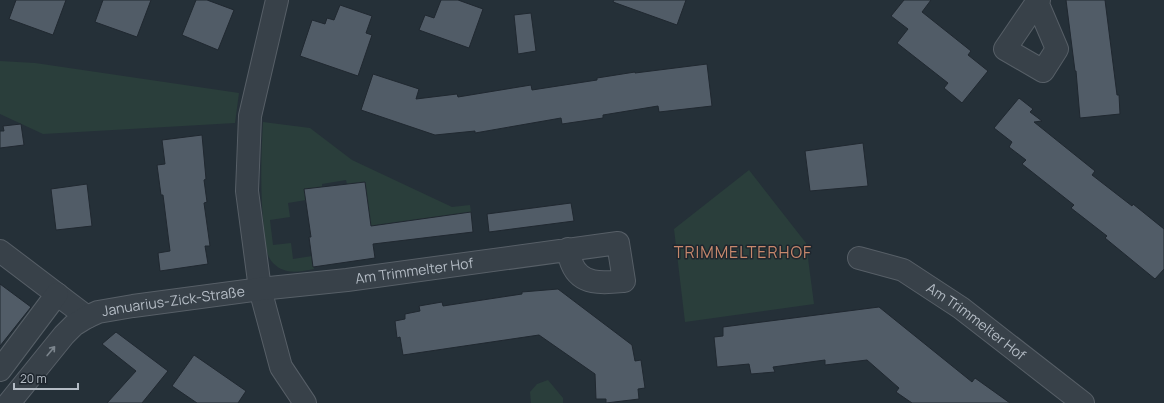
<svg xmlns="http://www.w3.org/2000/svg" width="1164" height="403" font-family="Manrope,sans-serif">
<style>
.green{fill:#2a3e3b}
.building{fill:#515c67;stroke:#202830}
.lines{fill:none;stroke-linecap:round;stroke-linejoin:round}
.street-casing{stroke:#575f67;stroke-width:24}
.street{stroke:#384149;stroke-width:22}
.oneway{stroke:#7c858d}
.labels{text-anchor:middle;stroke-width:3;stroke-linejoin:round;paint-order:stroke}
.street-label{font-size:14px;fill:#b4bcc5;stroke:#1e262e}
.quarter-label{font-size:16px;letter-spacing:1px;fill:#c7886c;stroke:#1e262e}
</style>
<rect width="100%" height="100%" fill="#253038"/>
<!-- green -->
<path class="green" d="M 0,61 L 35,63 L 239,93 L 235,123 L 43,134 L 0,114 Z
M 263,122 L 310,128 L 352,160 L 452,207 L 470,205 L 471,212 L 377,225 L 379,244 L 373,243 L 365,182 L 347,184 L 346,180 L 322,184 L 322,187 L 305,189 L 306,200 L 288,203 L 290,217 L 270,220 L 273,245 L 291,243 L 293,259 L 312,256 L 314,269 C 299,272 285,275 273,263 C 265,255 265,240 264,229 C 260,193 261,158 263,122 Z
M 749,170 L 806,243 L 814,304 L 685,322 L 674,229 Z
M 548,380 L 563,398 L 563,403 L 531,403 L 530,392 L 537,384 Z"/>
<!-- building -->
<path class="building" d="M 16,0 L 66,0 L 53,35 L 9,19 Z
M 103,0 L 151,0 L 137,37 L 95,22 Z
M 196,0 L 207,0 L 234,10 L 218,50 L 182,35 Z
M 441,0 L 458,0 L 483,9 L 469,48 L 419,30 L 425,15 L 434,18 Z
M 614,0 L 686,0 L 677,25 L 613,2 Z
M 904,0 L 931,0 L 922,12 L 971,51 L 968,55 L 988,71 L 962,103 L 944,88 L 948,83 L 897,43 L 908,29 L 891,16 Z
M 1066,0 L 1105,0 L 1117,95 L 1119,95 L 1120,114 L 1080,118 L 1076,71 L 1075,71 Z
M 340,5 L 372,16 L 366,33 L 372,35 L 358,76 L 300,56 L 312,20 L 325,24 L 327,18 L 334,20 Z
M 531,13 L 536,51 L 518,54 L 514,15 Z
M 707,64 L 712,106 L 659,112 L 658,106 L 603,115 L 603,118 L 562,124 L 561,118 L 475,133 L 475,131 L 435,135 L 361,110 L 373,74 L 419,89 L 416,99 L 457,94 L 458,97 L 531,85 L 532,90 L 597,80 L 597,78 L 635,72 L 635,73 Z
M 1019,98 L 1033,109 L 1030,112 L 1042,121 L 1034,122 L 1095,171 L 1092,175 L 1132,206 L 1133,204 L 1164,229 L 1164,269 L 1155,279 L 1105,238 L 1107,236 L 1071,208 L 1074,205 L 1022,164 L 1026,160 L 1009,147 L 1012,142 L 994,128 Z
M 21,124 L 24,145 L 0,148 L 0,131 L 4,131 L 3,126 Z
M 202,135 L 206,179 L 204,180 L 207,202 L 204,203 L 210,246 L 205,246 L 208,264 L 160,271 L 158,253 L 170,251 L 163,195 L 161,195 L 157,165 L 165,164 L 162,140 Z
M 863,143 L 868,186 L 810,191 L 805,151 Z
M 365,182 L 371,226 L 471,212 L 473,232 L 373,244 L 375,258 L 313,267 L 309,237 L 311,237 L 304,189 Z
M 87,184 L 92,226 L 56,230 L 51,189 Z
M 571,203 L 574,221 L 489,232 L 487,214 Z
M 0,284 L 31,307 L 0,346 Z
M 558,289 L 632,345 L 635,361 L 641,360 L 645,388 L 638,389 L 639,399 L 606,403 L 606,399 L 596,399 L 595,374 L 539,335 L 403,355 L 400,337 L 397,338 L 395,321 L 405,319 L 405,314 L 420,311 L 419,306 L 442,302 L 443,306 L 522,294 L 522,292 Z
M 879,307 L 972,382 L 975,378 L 1010,403 L 912,403 L 896,392 L 899,388 L 867,360 L 825,365 L 825,360 L 773,367 L 775,372 L 751,374 L 749,364 L 717,367 L 714,337 L 723,336 L 723,327 Z
M 116,332 L 168,371 L 142,403 L 107,403 L 136,371 L 102,344 Z
M 194,355 L 246,391 L 238,403 L 197,403 L 172,386 Z"/>
<g class="lines">
<!-- street casing -->
<g class="street-casing">
<g id="street">
<path d="M 277,0 L 250,116 L 247,191 L 260,289 L 281,367 L 305,403"/>
<path d="M 1037,2 L 1057,49 L 1043,71 L 1005,49 L 1037,2 L 1039,0"/>
<path d="M 0,251 L 87,317"/>
<path id="s1" d="M 859,258 L 903,270 L 961,308 L 1083,403"/>
<path d="M 0,370 L 57,294"/>
<path id="s2" d="M 9,403 L 64,335 L 74,325 L 87,317 L 98,312 L 133,306 L 260,289 L 347,280 L 618,243 L 624,281 C 604,283 581,286 572,264 C 570,260 569,254 568,249"/>
</g>
</g>
<!-- street -->
<use href="#street" class="street"/>
</g>
<!-- one-way arrows -->
<defs><path id="oneway-shaft" d="M-6 0H5M1.5-3L5.5 0L1.5 3" fill="none" stroke-width="1.6" stroke-linecap="round" stroke-linejoin="round"/></defs>
<use class="oneway" href="#oneway-shaft" transform="translate(51 351) rotate(-50)"/>
<g class="labels">
<!-- street labels -->
<g class="street-label">
<text dy="5" stroke="none"><textPath href="#s2" startOffset="448">Am Trimmelter Hof</textPath></text>
<text dy="5" stroke="none"><textPath href="#s2" startOffset="205">Januarius-Zick-Straße</textPath></text>
<text dy="5" stroke="none"><textPath href="#s1" startOffset="135">Am Trimmelter Hof</textPath></text>
</g>
<!-- quarter labels -->
<g class="quarter-label">
<text x="743" y="258">TRIMMELTERHOF</text>
</g>
</g>
<!-- scale -->
<path d="M14 383v6h64v-6" fill="none" stroke="#b4bcc5" stroke-width="2"/>
<text x="20" y="383" font-size="12" fill="#b4bcc5" stroke="#1e262e" stroke-width="3" paint-order="stroke">20 m</text>
</svg>
